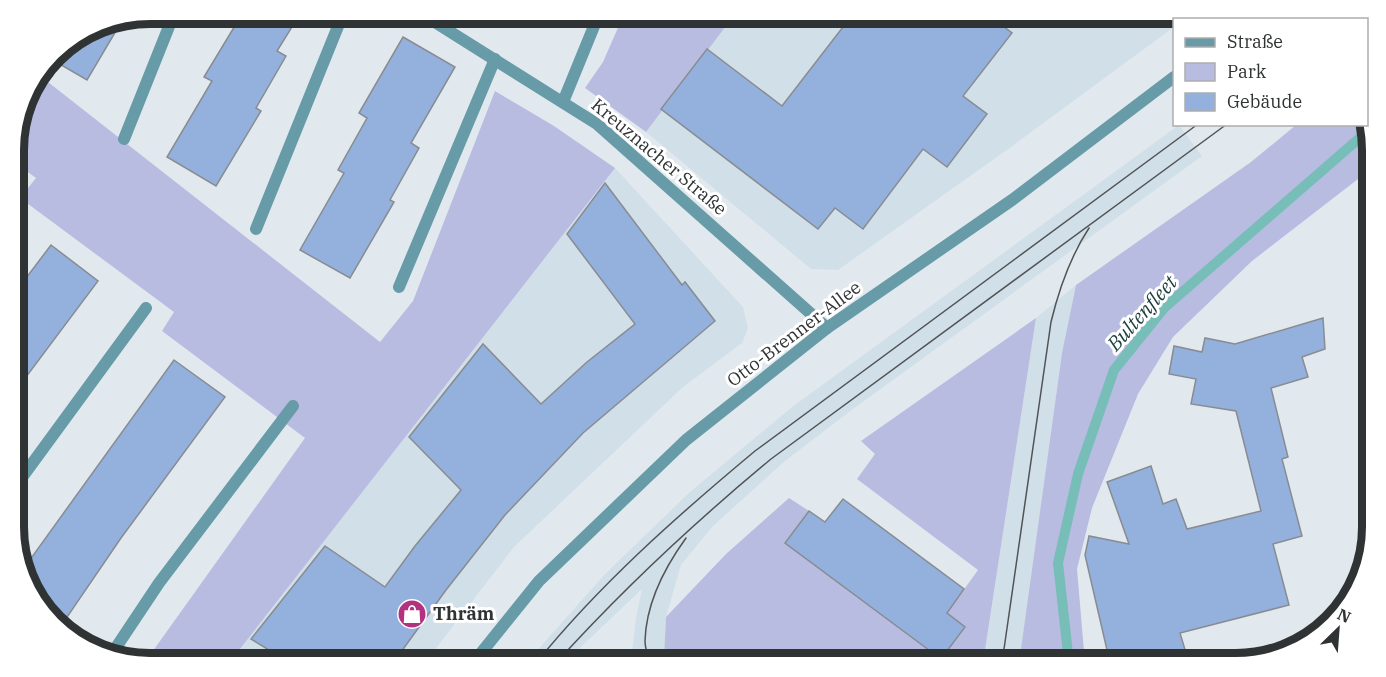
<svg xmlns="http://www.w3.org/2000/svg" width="1386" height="677" font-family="'IBM Plex Serif',serif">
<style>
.built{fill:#d1dfe8}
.green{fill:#b8bce1}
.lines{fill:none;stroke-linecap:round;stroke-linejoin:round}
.stream{stroke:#77bdb8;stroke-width:10}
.building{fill:#93b1dc;stroke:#888c92;stroke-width:1.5}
.service{stroke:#669ba7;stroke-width:12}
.minor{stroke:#669ba7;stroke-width:12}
.tertiary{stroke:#669ba7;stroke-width:12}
.tram{stroke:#515456;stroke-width:1.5}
.labels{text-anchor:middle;stroke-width:6;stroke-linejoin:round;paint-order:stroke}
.street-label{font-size:18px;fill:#303334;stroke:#fff}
.poi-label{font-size:18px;font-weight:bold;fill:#303334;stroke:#fff;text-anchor:start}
.water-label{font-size:20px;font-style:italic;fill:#1b3d3c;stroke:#fff}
.rim{fill:none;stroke:#303334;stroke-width:8}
</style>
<rect width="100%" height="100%" fill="#e2e9ee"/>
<!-- built -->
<path class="built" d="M 735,14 L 1192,14 L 1184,19 L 1174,20 L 1174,27 L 1011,147 L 838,270 L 811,269 L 646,132 Z
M 1179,125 L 1202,156 L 853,409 L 785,461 L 712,527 L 681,565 L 666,617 L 664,658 L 666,663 L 623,663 L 632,652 L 636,618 L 642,589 L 564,663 L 526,663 L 605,574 L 691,491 L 792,407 Z
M 615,168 L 743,307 L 748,328 L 742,343 L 683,387 L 514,547 L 440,643 L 426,663 L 229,663 Z
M 1076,285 L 1062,353 L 1019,663 L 983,663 L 1036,318 Z"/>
<!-- green -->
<path class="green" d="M 624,14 L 735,14 L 646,132 L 585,88 L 603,62 Z
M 39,75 L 380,342 L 413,301 L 495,91 L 554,126 L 615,168 L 229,663 L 145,662 L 305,438 L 162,331 L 174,312 L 20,198 L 36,178 L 14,162 C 14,132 20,99 39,75 Z
M 1367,119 L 1371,132 L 1371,169 L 1252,261 L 1173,337 L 1138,394 L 1092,508 L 1077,569 L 1085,663 L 1019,663 L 1062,353 L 1076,285 L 1251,162 L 1296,125 L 1366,124 Z
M 1036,318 L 983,663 L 666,663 L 664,658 L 666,617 L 726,554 L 789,498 L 809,511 L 785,543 L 941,659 L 947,613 L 978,570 L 857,479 L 875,454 L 861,441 Z"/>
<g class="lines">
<!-- stream -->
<path class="stream" d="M 1069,663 L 1058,563 L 1078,474 L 1114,370 L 1164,308 L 1370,129"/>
</g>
<!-- building -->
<path class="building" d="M 242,14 L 300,14 L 277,51 L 286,56 L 256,108 L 261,111 L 216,186 L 167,157 L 212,81 L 204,77 Z
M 853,14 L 987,14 L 1012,33 L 963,96 L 987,114 L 947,167 L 923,149 L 863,229 L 835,208 L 818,229 L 661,109 L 707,49 L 782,106 Z
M 123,19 L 87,80 L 51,59 L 60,48 L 98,24 Z
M 403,37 L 455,67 L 411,143 L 419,148 L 390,200 L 394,202 L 350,278 L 300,250 L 344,173 L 338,170 L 367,118 L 359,113 Z
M 605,183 L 682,285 L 685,282 L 715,321 L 583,433 L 505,515 L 446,590 L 393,663 L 290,663 L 251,639 L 325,546 L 385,587 L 415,546 L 461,490 L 409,437 L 483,344 L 541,404 L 587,362 L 635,324 L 567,234 Z
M 51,245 L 98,281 L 14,393 L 14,294 Z
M 1323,318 L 1325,349 L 1302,357 L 1308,377 L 1271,388 L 1288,457 L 1282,459 L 1302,536 L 1273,544 L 1289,605 L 1180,633 L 1189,663 L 1110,663 L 1085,555 L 1089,536 L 1129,544 L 1107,482 L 1151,466 L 1163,504 L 1176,499 L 1187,529 L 1261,511 L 1236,411 L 1191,404 L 1196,379 L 1169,374 L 1174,346 L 1202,352 L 1205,338 L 1235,344 Z
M 174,360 L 225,397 L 121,538 L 61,626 L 41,610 L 24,568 Z
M 843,499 L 964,589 L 947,613 L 965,627 L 941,659 L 785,543 L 809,511 L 825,522 Z"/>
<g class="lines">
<!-- service -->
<path class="service" d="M 563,102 L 599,14
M 124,139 L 174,14
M 256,229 L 343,14
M 399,287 L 495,59
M 15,487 L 146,308
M 111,655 L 159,583 L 293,406"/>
<!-- minor -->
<path class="minor" d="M 422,14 L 597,124 L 827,328"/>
<!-- tertiary -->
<path class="tertiary" d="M 1250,20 L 1253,17
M 473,663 L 539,581 L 686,440 L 827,328 L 1012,200 L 1174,77"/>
<!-- tram -->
<path class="tram" d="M 536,663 C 600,584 677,516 755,451 L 1198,124
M 556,663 C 623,589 695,522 771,459 L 1227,124
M 649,663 C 648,656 645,648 645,641 C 646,604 665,567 686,538
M 1002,663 L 1051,322 C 1059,289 1070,257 1089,228"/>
</g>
<!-- icons -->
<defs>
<g id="shop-disc" transform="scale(1.5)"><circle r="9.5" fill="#b23280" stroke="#fff"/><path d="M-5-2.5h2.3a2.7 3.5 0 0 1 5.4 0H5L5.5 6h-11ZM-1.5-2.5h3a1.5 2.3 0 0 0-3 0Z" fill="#fff"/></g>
</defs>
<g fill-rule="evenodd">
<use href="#shop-disc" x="412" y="614"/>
</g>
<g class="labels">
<!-- street labels -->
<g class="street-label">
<text transform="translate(659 157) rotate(40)" y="6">Kreuznacher Straße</text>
<text transform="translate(794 334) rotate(-37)" y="6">Otto-Brenner-Allee</text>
</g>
<!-- poi labels -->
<g class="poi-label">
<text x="433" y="620">Thräm</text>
</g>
<!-- water labels -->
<g class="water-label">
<text transform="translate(1142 313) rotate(-48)" y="7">Bultenfleet</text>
</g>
</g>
<!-- crop -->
<path d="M0 0H1386V677H0ZM150 24H1236A126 126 0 0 1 1362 150V527A126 126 0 0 1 1236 653H150A126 126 0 0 1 24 527V150A126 126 0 0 1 150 24Z" fill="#fff" fill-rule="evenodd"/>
<path class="rim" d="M150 24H1236A126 126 0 0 1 1362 150V527A126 126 0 0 1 1236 653H150A126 126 0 0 1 24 527V150A126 126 0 0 1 150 24Z"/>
<!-- legend -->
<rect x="1173" y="18" width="195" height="108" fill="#ffffff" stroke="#acadae" stroke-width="1.5"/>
<rect x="1185" y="38" width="30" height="9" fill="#669ba7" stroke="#acadae" stroke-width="1.5"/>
<text x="1227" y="48" font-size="18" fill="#303334">Straße</text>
<rect x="1185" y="63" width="30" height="18" fill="#b8bce1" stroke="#acadae" stroke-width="1.5"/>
<text x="1227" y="78" font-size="18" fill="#303334">Park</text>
<rect x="1185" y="93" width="30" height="18" fill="#93b1dc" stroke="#acadae" stroke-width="1.5"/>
<text x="1227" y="108" font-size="18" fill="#303334">Gebäude</text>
<!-- north arrow -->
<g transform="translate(1338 629) rotate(25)" stroke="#ffffff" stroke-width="4.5" paint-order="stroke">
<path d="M0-4.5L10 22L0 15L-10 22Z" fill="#303334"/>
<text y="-9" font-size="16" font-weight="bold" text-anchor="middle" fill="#303334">N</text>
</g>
</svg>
